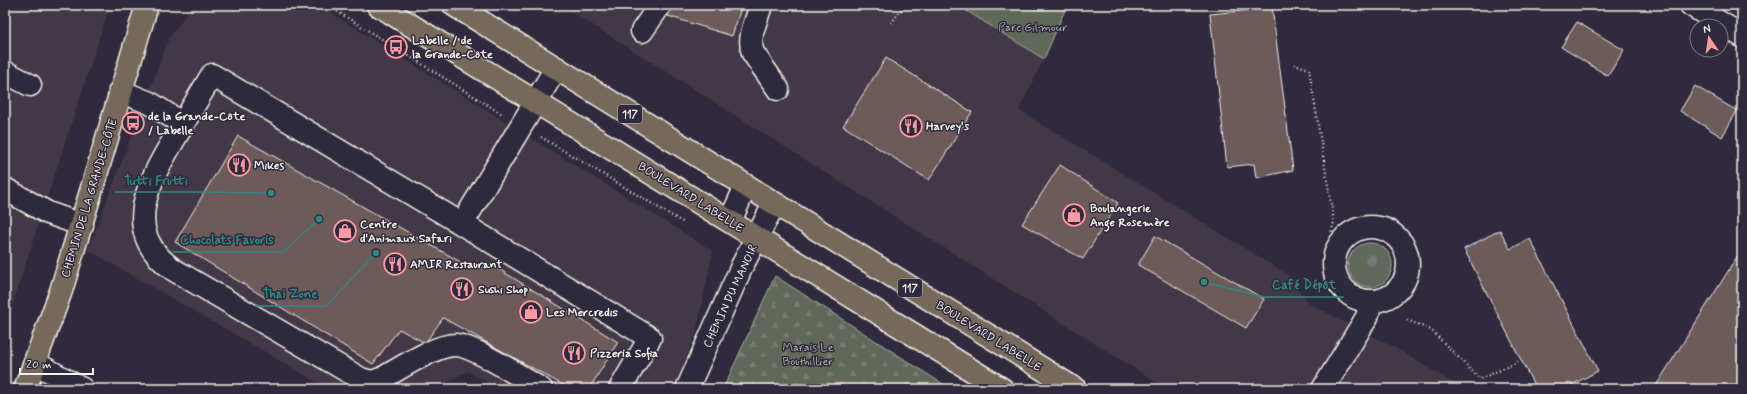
<svg xmlns="http://www.w3.org/2000/svg" width="1747" height="394" font-family="Mynerve,sans-serif">
<style>
.built{fill:#423846}
.green{fill:#61675a;stroke:#aaaca1}
.forest{fill:url(#forest-firs);stroke:#aaaca1}
.building{fill:#6d5a5a;stroke:#f4f1e8}
.lines{fill:none;stroke-linecap:round;stroke-linejoin:round}
.minor-casing{stroke:#f4f1e8;stroke-width:25}
.major-casing{stroke:#f4f1e8;stroke-width:25}
.path{stroke:#f4f1e8;stroke-width:2.5;stroke-dasharray:1 3;stroke-linecap:butt}
.minor{stroke:#2f2a3d;stroke-width:22}
.major{stroke:#76695c;stroke-width:22}
.tree{fill:#777578}
.labels{text-anchor:middle;stroke-width:3;stroke-linejoin:round;paint-order:stroke}
.shield{fill:#2f2a3d;stroke:#b9b5b5;stroke-width:1}
.shield-label{font-size:11px;font-weight:bold;fill:#f4f1e8}
.park-label{font-size:12px;fill:#b2b3a8;stroke:#2f2a3d}
.poi-label{font-size:12px;font-weight:bold;fill:#f4f1e8;stroke:#2f2a3d;text-anchor:start}
.street-label{font-size:12px;fill:#f4f1e8;stroke:#2f2a3d}
.leader{fill:none;stroke:#318880;stroke-width:1.5}
.callout-dot{fill:#318880;stroke:#2f2a3d;stroke-width:1.5}
.callout-label{font-size:13px;text-anchor:middle;font-weight:bold;fill:#318880;stroke:#2f2a3d;stroke-width:3;stroke-linejoin:round;paint-order:stroke}
</style>
<defs>
<pattern id="forest-firs" width="22" height="20" patternUnits="userSpaceOnUse"><rect width="22" height="20" fill="#61675a"/><path d="M5 1l3.5 6h-7zM16 11l3.5 6h-7z" fill="#787d72"/></pattern>
</defs>
<rect width="100%" height="100%" fill="#2f2a3d"/>
<filter id="ink" filterUnits="userSpaceOnUse"><feTurbulence type="fractalNoise" baseFrequency=".025" numOctaves="2"/><feDisplacementMap in="SourceGraphic" scale="8" xChannelSelector="R" yChannelSelector="G"/><feConvolveMatrix kernelMatrix="1 2 1 2 8 2 1 2 1" color-interpolation-filters="sRGB"/></filter>
<g filter="url(#ink)">
<!-- built -->
<path class="built" d="M 5,5 L 110,5 L 5,327 Z
M 193,5 L 318,5 L 713,251 L 696,333 L 674,389 L 498,389 L 468,371 L 435,389 L 329,389 L 88,250 L 169,38 Z
M 561,5 L 957,5 L 1044,59 L 1019,110 L 1287,274 L 1310,304 L 1394,347 L 1463,389 L 1167,389 Z"/>
<!-- green -->
<path class="green" d="M 957,5 L 1067,5 L 1044,59 Z
M1348 265a22 22 0 1 1 44 0a22 22 0 1 1-44 0Z"/>
<!-- forest -->
<path class="forest" d="M 775,276 L 949,388 L 950,389 L 723,389 Z"/>
<!-- building -->
<path class="building" d="M 672,5 L 742,5 L 732,36 L 668,16 Z
M 1272,8 L 1293,170 L 1256,178 L 1254,164 L 1227,167 L 1210,14 Z
M 1577,22 L 1624,50 L 1608,76 L 1561,47 Z
M 886,58 L 972,112 L 929,180 L 843,126 Z
M 1695,86 L 1737,111 L 1722,137 L 1680,111 Z
M 238,136 L 473,269 L 492,265 L 618,342 L 589,389 L 570,389 L 443,318 L 425,343 L 399,329 L 373,364 L 175,242 Z
M 1060,165 L 1118,203 L 1083,259 L 1022,224 Z
M 1500,230 L 1510,249 L 1530,239 L 1598,371 L 1564,389 L 1536,389 L 1464,249 Z
M 1155,236 L 1264,299 L 1246,328 L 1138,265 Z
M 1742,249 L 1742,389 L 1654,389 Z"/>
<g class="lines">
<!-- minor casing -->
<g class="minor-casing">
<path id="minor" d="M 761,5 C 757,20 747,37 753,53 L 778,89
M 1691,5 L 1742,36
M 642,31 L 660,5
M 5,72 L 30,85
M 120,91 L 150,103 L 183,124
M 5,189 L 48,213 L 82,225
M 730,221 L 746,186
M 462,224 L 556,68
M1334 264a37 37 0 1 1 74 0a37 37 0 1 1-74 0Z
M 35,363 L 82,389
M 541,389 C 524,379 471,344 455,345 C 435,345 399,369 381,379 L 371,382 L 361,379 L 174,270 C 119,232 149,181 176,136 C 188,115 200,95 212,75 L 462,224 L 650,338 L 620,389
M 687,389 L 742,266 L 774,204
M 1323,389 L 1367,317 L 1371,301"/>
</g>
<!-- major casing -->
<g class="major-casing">
<path id="major" d="M 378,5 L 1002,389
M 454,5 L 1075,389
M 25,389 L 61,291 L 147,5"/>
</g>
<!-- path -->
<path class="path" d="M 327,5 L 502,114
M 891,23 L 905,5
M 1294,64 L 1309,69 L 1334,222 L 1331,233
M 541,137 L 684,223
M 1407,320 L 1431,330 L 1480,379 L 1518,362"/>
<!-- minor -->
<use href="#minor" class="minor"/>
<!-- major -->
<use href="#major" class="major"/>
</g>
<!-- trees -->
<circle class="tree" cx="1371" cy="260" r="6"/>
</g>
<!-- icons -->
<defs>
<g id="bus-ring" transform="scale(1.15)"><circle r="9.5" fill="#2f2a3d" stroke="#ff9aa2" stroke-width="1.5"/><path d="M-5-6H5V4H4V6H2V4H-2V6H-4V4H-5ZM-3.5-4V0h7V-4ZM-3.5 1.2v1.5H-2V1.2ZM2 1.2v1.5H3.5V1.2Z" fill="#ff9aa2"/></g>
<g id="restaurant-ring" transform="scale(1.15)"><circle r="9.5" fill="#2f2a3d" stroke="#ff9aa2" stroke-width="1.5"/><path d="M-5-6h1v4h1v-4h1v4h1v-4h1v5L-1.5 .5V6h-2V.5L-5-1ZM5-6V6H3V1.5H1.5Q1.5-4 5-6Z" fill="#ff9aa2"/></g>
<g id="shop-ring" transform="scale(1.15)"><circle r="9.5" fill="#2f2a3d" stroke="#ff9aa2" stroke-width="1.5"/><path d="M-5-2.5h2.3a2.7 3.5 0 0 1 5.4 0H5L5.5 6h-11ZM-1.5-2.5h3a1.5 2.3 0 0 0-3 0Z" fill="#ff9aa2"/></g>
</defs>
<g fill-rule="evenodd">
<use href="#bus-ring" x="396" y="47"/>
<use href="#bus-ring" x="133" y="123"/>
<use href="#restaurant-ring" x="911" y="126"/>
<use href="#restaurant-ring" x="239" y="165"/>
<use href="#shop-ring" x="1074" y="215"/>
<use href="#shop-ring" x="345" y="231"/>
<use href="#restaurant-ring" x="395" y="264"/>
<use href="#restaurant-ring" x="462" y="289"/>
<use href="#shop-ring" x="531" y="312"/>
<use href="#restaurant-ring" x="574" y="353"/>
</g>
<g class="labels">
<!-- shield labels -->
<g class="shield">
<rect x="618" y="105" width="24" height="18" rx="3"/>
<rect x="898" y="279" width="24" height="18" rx="3"/>
</g>
<g class="shield-label">
<text x="630" y="118">117</text>
<text x="910" y="292">117</text>
</g>
<!-- park labels -->
<g class="park-label">
<text x="1033" y="31">Parc Gilmour</text>
<text x="808" y="351">Marais Le<tspan x="808" dy="14">Bouthillier</tspan></text>
</g>
<!-- poi labels -->
<g class="poi-label">
<text x="412" y="44">Labelle / de<tspan x="412" dy="14">la Grande-Côte</tspan></text>
<text x="148" y="120">de la Grande-Côte<tspan x="148" dy="14">/ Labelle</tspan></text>
<text x="926" y="130">Harvey's</text>
<text x="254" y="169">Mikes</text>
<text x="1090" y="212">Boulangerie<tspan x="1090" dy="14">Ange Rosemère</tspan></text>
<text x="360" y="228">Centre<tspan x="360" dy="14">d'Animaux Safari</tspan></text>
<text x="410" y="268">AMIR Restaurant</text>
<text x="478" y="293">Sushi Shop</text>
<text x="546" y="316">Les Mercredis</text>
<text x="590" y="357">Pizzeria Sofia</text>
</g>
<!-- street labels -->
<g class="street-label">
<text transform="translate(691 197) rotate(32)" y="4">BOULEVARD LABELLE</text>
<text transform="translate(89 198) rotate(-73)" y="4">CHEMIN DE LA GRANDE-CÔTE</text>
<text transform="translate(730 296) rotate(-65)" y="4">CHEMIN DU MANOIR</text>
<text transform="translate(989 336) rotate(32)" y="4">BOULEVARD LABELLE</text>
</g>
</g>
<!-- callouts -->
<path class="leader" d="M271 193L196 192H115M319 219L283 252H172M1204 282L1264 297H1344M376 253L326 306H255"/>
<g class="callout-dot">
<circle cx="271" cy="193" r="4"/>
<circle cx="319" cy="219" r="4"/>
<circle cx="1204" cy="282" r="4"/>
<circle cx="376" cy="253" r="4"/>
</g>
<g class="callout-label">
<text x="156" y="185">Tutti Frutti</text>
<text x="227" y="244">Chocolats Favoris</text>
<text x="1304" y="289">Café Dépôt</text>
<text x="290" y="298">Thai Zone</text>
</g>
<!-- margin -->
<rect width="1747" height="394" fill="none" stroke="#2f2a3d" stroke-width="20"/>
<rect x="10" y="10" width="1727" height="374" fill="none" stroke="#f4f1e8" stroke-width="1.5" filter="url(#ink)"/>
<!-- north arrow -->
<g transform="translate(1709 38) rotate(347)"><circle r="19" fill="#2f2a3d" stroke="#7e7a81"/>
<path d="M0-3L7 15L0 10L-7 15Z" fill="#ff9aa2"/>
<text y="-6" font-size="11" font-weight="bold" text-anchor="middle" fill="#f4f1e8">N</text>
</g>
<!-- scale -->
<path d="M20 368v6h73v-6" fill="none" stroke="#f4f1e8" stroke-width="2"/>
<text x="26" y="368" font-size="12" fill="#f4f1e8" stroke="#2f2a3d" stroke-width="3" paint-order="stroke">20 m</text>
</svg>
